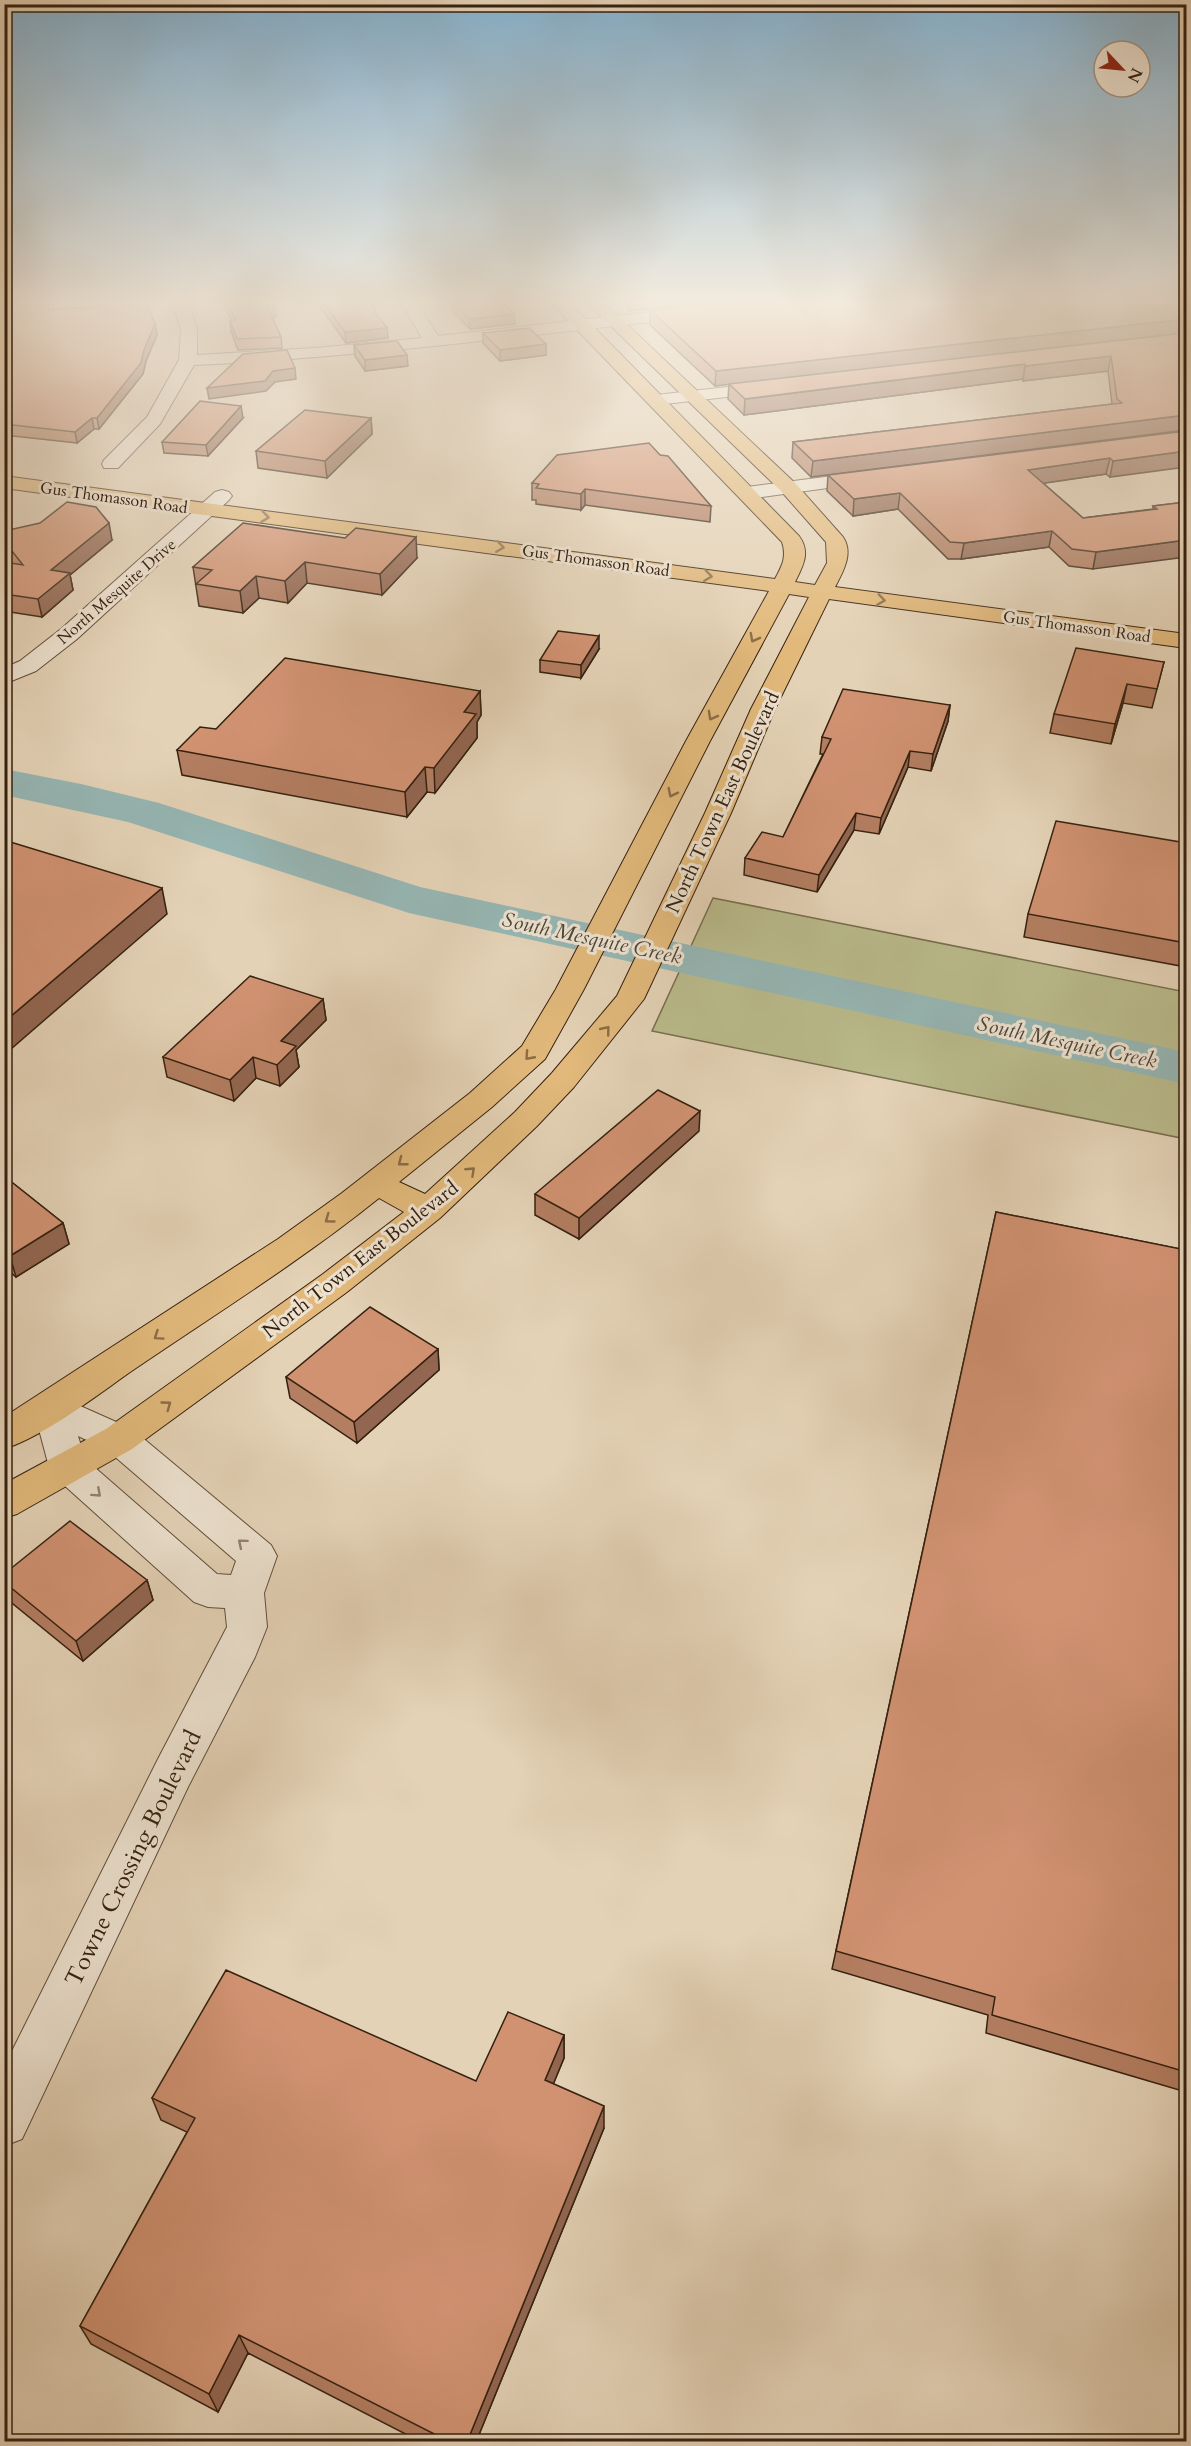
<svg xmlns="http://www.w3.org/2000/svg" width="1191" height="2446" font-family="Cardo,serif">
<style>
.green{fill:#b9ba8b;stroke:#776e4e;stroke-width:1.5}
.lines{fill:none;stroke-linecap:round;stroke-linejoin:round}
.river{fill:#96b6b4;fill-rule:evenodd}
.minor-casing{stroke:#614d3a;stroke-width:2}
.major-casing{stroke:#352110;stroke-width:2}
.minor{fill:#ede2d0;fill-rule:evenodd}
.major{fill:#e2b97b;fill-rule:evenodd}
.wall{fill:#b47e62;stroke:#352110;stroke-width:1.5}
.shaded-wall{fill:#926650;stroke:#352110;stroke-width:1.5}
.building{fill:#d19272;stroke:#352110;stroke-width:1.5}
.oneway{stroke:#8c6d46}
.oneway2{stroke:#918270}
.labels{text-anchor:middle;stroke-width:6;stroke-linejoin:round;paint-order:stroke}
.far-street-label{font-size:16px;fill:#352110;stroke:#ede2d0}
.street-label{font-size:20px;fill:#352110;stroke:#ede2d0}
.water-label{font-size:21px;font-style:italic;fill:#4d4639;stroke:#ede2d0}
.near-street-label{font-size:24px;fill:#352110;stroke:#ede2d0}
</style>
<rect width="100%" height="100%" fill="#e4d2b6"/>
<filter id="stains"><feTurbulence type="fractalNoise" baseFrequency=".00333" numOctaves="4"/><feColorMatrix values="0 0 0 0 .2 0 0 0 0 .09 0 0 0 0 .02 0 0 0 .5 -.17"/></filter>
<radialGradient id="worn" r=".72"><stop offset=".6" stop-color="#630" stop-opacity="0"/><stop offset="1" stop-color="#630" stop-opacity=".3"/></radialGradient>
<!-- green -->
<path class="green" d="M 713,898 L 1186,992 L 1186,1139 L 652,1031 Z"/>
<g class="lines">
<!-- river -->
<path class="river" d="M 4,769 L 81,784 L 159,803 L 420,887 L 1186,1052 L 1186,1084 L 409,913 L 128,822 L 4,795 Z"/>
<!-- minor casing -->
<g class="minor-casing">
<path id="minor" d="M 172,301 L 188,301 L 197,330 L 197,355 L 315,348 L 422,338 L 400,301 L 416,301 L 438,336 L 695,307 L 703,312 L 695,317 C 528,335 362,357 194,365 L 160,424 L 118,468 L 104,468 L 102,464 L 104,460 L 147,417 L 179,360 L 181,330 Z
M 774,382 L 780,383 L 783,387 L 780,391 L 656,405 L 650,404 L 647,400 L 650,396 L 656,395 Z
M 872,471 L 879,473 L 882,477 L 879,481 L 747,499 L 740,497 L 737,493 L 740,489 L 747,487 Z
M 222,490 L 229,492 L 232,496 L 229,500 L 77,639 L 36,671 L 4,684 L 4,668 L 20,661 L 61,629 L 215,492 Z
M 51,1393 L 132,1429 L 271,1545 L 277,1556 L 264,1593 L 267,1627 L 255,1657 L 188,1787 L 22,2139 L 4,2146 L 4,2067 L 158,1759 L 227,1627 L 225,1608 L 208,1607 L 194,1602 L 55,1477 L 49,1467 L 33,1407 L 38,1397 ZM 78,1436 L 106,1449 L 236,1561 L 231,1575 L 217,1574 L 85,1459 Z"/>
</g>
<!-- major casing -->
<g class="major-casing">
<path id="major" d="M 549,301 L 566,301 L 587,320 L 799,536 C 811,552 803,566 795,582 L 815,585 L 827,563 L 826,542 L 781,491 L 585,301 L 602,301 L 795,483 L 843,537 C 854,553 843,572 835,587 L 1186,634 L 1186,648 L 829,599 L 775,709 L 731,813 L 644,999 L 574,1087 L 537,1126 L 440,1218 L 347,1292 L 132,1449 L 17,1514 L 4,1518 L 4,1484 L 106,1429 L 323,1274 L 404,1212 L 379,1198 C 302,1260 217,1313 136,1368 C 98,1394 47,1435 4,1449 L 4,1417 L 278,1239 L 342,1193 L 470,1093 L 522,1046 L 556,989 L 686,741 L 769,591 L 4,488 L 4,476 L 775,579 C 782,566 787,557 782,542 ZM 789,594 L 809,597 L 751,709 L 705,813 L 617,996 L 552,1073 L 515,1112 L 425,1194 L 399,1182 L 492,1107 L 545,1059 L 584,989 L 710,741 Z"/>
</g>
<!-- minor -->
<use href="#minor" class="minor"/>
<!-- major -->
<use href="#major" class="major"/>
</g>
<!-- wall -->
<path class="wall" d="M 4,301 L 49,310 L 101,306 L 99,301 L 147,301 L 147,304 L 146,304 L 155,324 L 157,335 L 146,361 L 143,374 L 99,429 L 94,429 L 77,443 L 4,435 Z
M 222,301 L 273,301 L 276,317 L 272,317 L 281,337 L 282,348 L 238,350 L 231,331 L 230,321 L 232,321 Z
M 316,301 L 371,301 L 376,314 L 387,328 L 388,338 L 346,343 Z
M 452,301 L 514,314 L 515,324 L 470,329 L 452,311 Z
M 1061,302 L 1186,430 L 811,477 L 792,458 L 793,442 L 1112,404 L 1108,371 L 1023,381 L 1023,379 L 744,415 L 728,399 L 729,384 L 715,386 L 650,325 L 650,310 Z
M 483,333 L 546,344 L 546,355 L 500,361 L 483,343 Z
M 354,345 L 408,366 L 365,371 L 355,356 Z
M 243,418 L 208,456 L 164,453 L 162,442 Z
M 371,418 L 372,434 L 327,478 L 258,468 L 256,451 Z
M 1186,431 L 1110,477 L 1106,474 L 1043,483 L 1083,518 L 1153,509 L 1153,506 L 1186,502 L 1093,569 L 1069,566 L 1049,547 L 961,559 L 948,559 L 898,509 L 853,516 L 827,491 L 828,475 Z
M 660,455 L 711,506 L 710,522 L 585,505 L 581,510 L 536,504 L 536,500 L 532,500 L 532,483 Z
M 4,531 L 112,540 L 70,575 L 73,590 L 42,617 L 4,611 L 4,562 L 12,564 L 4,554 Z
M 417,558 L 382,595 L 307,583 L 288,603 L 259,598 L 243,613 L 199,606 L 193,567 Z
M 599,649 L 581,678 L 540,672 L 540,660 Z
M 1164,662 L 1152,708 L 1123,703 L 1111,744 L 1050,733 L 1054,714 Z
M 480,691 L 481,715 L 477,722 L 477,738 L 435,793 L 427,792 L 407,817 L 182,775 L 177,750 L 216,729 Z
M 950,705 L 948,721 L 931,771 L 908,767 L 879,834 L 854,830 L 817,892 L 744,875 L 745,858 L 783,837 L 823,754 L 820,754 L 822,737 Z
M 1186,843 L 1186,967 L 1024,937 L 1028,914 Z
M 323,999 L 326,1020 L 296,1050 L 299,1067 L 280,1086 L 256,1078 L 234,1101 L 167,1077 L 163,1057 Z
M 699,1131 L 579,1239 L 535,1215 L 535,1194 Z
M 4,1176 L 63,1223 L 69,1244 L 16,1277 L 4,1267 Z
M 996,1212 L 1186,1250 L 1186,2092 L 986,2033 L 988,2015 L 832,1969 Z
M 438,1349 L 439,1370 L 357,1443 L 290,1398 L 286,1377 Z
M 4,1574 L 147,1580 L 153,1600 L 83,1661 L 7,1599 L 4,1592 Z
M 564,2035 L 564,2058 L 553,2084 L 604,2128 L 476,2442 L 421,2442 L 248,2353 L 218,2412 L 91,2344 L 80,2326 L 187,2132 L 161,2120 L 152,2098 L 476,2081 Z"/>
<!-- shaded-wall -->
<path class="shaded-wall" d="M 628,301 L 723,301 L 723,302 L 628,311 Z
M 1034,301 L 1062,301 L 1023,319 L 1025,305 Z
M 275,306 L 276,317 L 268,317 L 267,307 Z
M 514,314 L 515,324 L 470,329 L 469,319 Z
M 1186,319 L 1186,333 L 715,386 L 716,371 Z
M 155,324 L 157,335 L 146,361 L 143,374 L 99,429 L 97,418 L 144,350 Z
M 387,328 L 388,338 L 346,343 L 345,332 Z
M 546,344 L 546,355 L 500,361 L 500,350 Z
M 407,355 L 408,366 L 365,371 L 365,360 Z
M 1111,356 L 1108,371 L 1023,381 L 1025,366 Z
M 1025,364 L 1023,379 L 744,415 L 745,399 Z
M 295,368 L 296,379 L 275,382 L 266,391 L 209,399 L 207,388 L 273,371 Z
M 241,406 L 243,418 L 208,456 L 206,445 Z
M 1186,415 L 1186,430 L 811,477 L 813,461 Z
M 92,418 L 94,429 L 77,443 L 75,432 Z
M 371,418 L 372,434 L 327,478 L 325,461 Z
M 1186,451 L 1186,467 L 1110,477 L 1113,461 Z
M 1110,458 L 1106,474 L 1025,486 L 1028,470 Z
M 585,489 L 585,505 L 581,510 L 581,494 Z
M 900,493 L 898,509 L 853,516 L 854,499 Z
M 109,523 L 112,540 L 70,575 L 73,590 L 42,617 L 38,599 L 51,570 Z
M 1052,531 L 1049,547 L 961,559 L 964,543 Z
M 416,537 L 417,558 L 382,595 L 380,574 Z
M 1186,540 L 1186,557 L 1093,569 L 1096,552 Z
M 305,562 L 307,583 L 288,603 L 285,581 Z
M 256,576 L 259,598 L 243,613 L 240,591 Z
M 599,636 L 599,649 L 581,678 L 581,665 Z
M 1127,684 L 1123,703 L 1111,744 L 1115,724 Z
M 480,691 L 481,715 L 477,722 L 477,738 L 435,793 L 434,768 L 464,712 Z
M 950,705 L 948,721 L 931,771 L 933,754 Z
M 910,751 L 908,767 L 879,834 L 881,818 Z
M 425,767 L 427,792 L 407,817 L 405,792 Z
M 856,813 L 854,830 L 817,892 L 819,875 Z
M 162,888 L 167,914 L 4,1055 L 4,1022 Z
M 323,999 L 326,1020 L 296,1050 L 299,1067 L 280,1086 L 277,1065 L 281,1041 Z
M 253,1057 L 256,1078 L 234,1101 L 230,1080 Z
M 700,1111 L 699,1131 L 579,1239 L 579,1218 Z
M 63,1223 L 69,1244 L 16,1277 L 10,1256 Z
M 438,1349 L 439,1370 L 357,1443 L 354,1422 Z
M 147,1580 L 153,1600 L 83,1661 L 76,1641 Z
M 564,2035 L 564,2058 L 546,2102 L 545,2080 Z
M 604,2106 L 604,2128 L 476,2442 L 467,2442 Z
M 239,2335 L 248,2353 L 218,2412 L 209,2394 Z"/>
<!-- building -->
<path class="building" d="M 4,301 L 46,301 L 49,310 L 104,306 L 102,301 L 145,301 L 155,324 L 144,350 L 141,363 L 97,418 L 92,418 L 75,432 L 4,424 Z
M 226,301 L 273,301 L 275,306 L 267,307 L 281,337 L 237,339 L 230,321 L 236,320 Z
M 322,301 L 371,301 L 376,314 L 387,328 L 345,332 Z
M 452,301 L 501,301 L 514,314 L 469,319 Z
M 735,301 L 1034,301 L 1025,305 L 1070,301 L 1186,301 L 1186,319 L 716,371 L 650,310 Z
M 529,328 L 546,344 L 500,350 L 483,333 Z
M 1186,333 L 1186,415 L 813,461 L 793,442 L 1122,403 L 1117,399 L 1111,356 L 1025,366 L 1025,364 L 745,399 L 729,384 Z
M 397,341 L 407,355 L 365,360 L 354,345 Z
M 287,350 L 295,368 L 273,371 L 265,381 L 207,388 L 243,354 Z
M 200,401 L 241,406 L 206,445 L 162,442 Z
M 305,410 L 371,418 L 325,461 L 256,451 Z
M 1186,431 L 1186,451 L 1113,461 L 1110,458 L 1028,470 L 1083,518 L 1157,509 L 1153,506 L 1186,502 L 1186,540 L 1096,552 L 1072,549 L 1052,531 L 964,543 L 950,542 L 900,493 L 854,499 L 828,475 Z
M 649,443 L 660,455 L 668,456 L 711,506 L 585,489 L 581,494 L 536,488 L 539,484 L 532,483 L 557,455 Z
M 67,502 L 96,507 L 109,523 L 51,570 L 70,573 L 38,599 L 4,594 L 4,562 L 23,565 L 4,541 L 4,531 L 40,523 Z
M 243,523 L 345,538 L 356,528 L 416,537 L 380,574 L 305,562 L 285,581 L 256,576 L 240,591 L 196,584 L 212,570 L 193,567 Z
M 558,631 L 599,636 L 581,665 L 540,660 Z
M 1076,648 L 1164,662 L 1157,689 L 1127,684 L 1115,724 L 1054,714 Z
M 285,658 L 480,691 L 464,712 L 476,714 L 434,768 L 425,767 L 405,792 L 177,750 L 200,727 L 216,729 Z
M 843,689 L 950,705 L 933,754 L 910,751 L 881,818 L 856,813 L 819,875 L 745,858 L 762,832 L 783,837 L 831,739 L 822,737 Z
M 1056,821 L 1186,843 L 1186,943 L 1028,914 Z
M 7,841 L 162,888 L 4,1022 L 4,843 Z
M 250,976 L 323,999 L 281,1041 L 296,1046 L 277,1065 L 253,1057 L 230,1080 L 163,1057 Z
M 658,1090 L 700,1111 L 579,1218 L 535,1194 Z
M 4,1176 L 63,1223 L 10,1256 L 4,1251 Z
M 996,1212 L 1186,1250 L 1186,2072 L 992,2015 L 995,1997 L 836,1951 Z
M 370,1307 L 438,1349 L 354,1422 L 286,1377 Z
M 70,1521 L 147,1580 L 76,1641 L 4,1582 L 4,1574 Z
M 226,1970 L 476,2081 L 508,2012 L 564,2035 L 545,2080 L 604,2106 L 467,2442 L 450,2442 L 239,2335 L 209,2394 L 80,2326 L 195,2118 L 152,2098 Z"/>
<!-- one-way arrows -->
<defs><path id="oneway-chevron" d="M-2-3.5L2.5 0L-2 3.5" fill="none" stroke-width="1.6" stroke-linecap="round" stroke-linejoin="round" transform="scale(1.5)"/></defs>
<g class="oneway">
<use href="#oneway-chevron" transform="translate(265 517) rotate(7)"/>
<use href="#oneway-chevron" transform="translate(500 547) rotate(8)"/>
<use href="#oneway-chevron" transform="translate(708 576) rotate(8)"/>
<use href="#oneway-chevron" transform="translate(881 600) rotate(8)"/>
<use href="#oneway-chevron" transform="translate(754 638) rotate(118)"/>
<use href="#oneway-chevron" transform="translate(712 716) rotate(119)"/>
<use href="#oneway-chevron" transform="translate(672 793) rotate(117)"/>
<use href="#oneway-chevron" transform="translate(606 1030) rotate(-51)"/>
<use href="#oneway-chevron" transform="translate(529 1056) rotate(132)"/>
<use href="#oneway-chevron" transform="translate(402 1162) rotate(142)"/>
<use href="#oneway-chevron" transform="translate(471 1171) rotate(-43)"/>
<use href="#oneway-chevron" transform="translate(329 1219) rotate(144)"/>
<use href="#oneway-chevron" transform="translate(158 1336) rotate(146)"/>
<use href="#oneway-chevron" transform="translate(167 1405) rotate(-36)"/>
</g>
<g class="oneway2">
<use href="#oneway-chevron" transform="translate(97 1493) rotate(42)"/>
<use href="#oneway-chevron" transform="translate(242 1543) rotate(-140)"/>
</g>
<!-- sky -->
<linearGradient id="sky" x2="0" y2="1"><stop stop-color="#87b5d3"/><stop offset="0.47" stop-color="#f3ebde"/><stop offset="1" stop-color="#f3ebde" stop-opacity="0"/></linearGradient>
<rect width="1191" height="643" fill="url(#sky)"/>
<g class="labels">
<!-- far-street labels -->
<g class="far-street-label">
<text transform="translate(114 497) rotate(8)" y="6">Gus Thomasson Road</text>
<text transform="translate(596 560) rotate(8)" y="6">Gus Thomasson Road</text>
<text transform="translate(116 591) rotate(-41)" y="6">North Mesquite Drive</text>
<text transform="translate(1077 626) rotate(8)" y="6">Gus Thomasson Road</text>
</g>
<!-- street labels -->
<g class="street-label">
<text transform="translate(722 802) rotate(-65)" y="7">North Town East Boulevard</text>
<text transform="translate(360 1259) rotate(-38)" y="7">North Town East Boulevard</text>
</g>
<!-- water labels -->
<g class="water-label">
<text transform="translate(592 938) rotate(12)" y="7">South Mesquite Creek</text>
<text transform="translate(1067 1042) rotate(12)" y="7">South Mesquite Creek</text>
</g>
<!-- near-street labels -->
<g class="near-street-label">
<text transform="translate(133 1858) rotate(-64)" y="8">Towne Crossing Boulevard</text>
</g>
</g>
<!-- margin -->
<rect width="1191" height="2446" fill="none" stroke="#e4d2b6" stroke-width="24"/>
<rect x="6" y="6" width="1179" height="2434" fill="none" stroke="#352110" stroke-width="3"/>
<rect x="12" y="12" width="1167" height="2422" fill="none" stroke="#352110" stroke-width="1.5"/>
<!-- north arrow -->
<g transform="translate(1122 69) rotate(116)"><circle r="28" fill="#ede2d0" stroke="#a39583" stroke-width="1.5"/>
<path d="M0-4.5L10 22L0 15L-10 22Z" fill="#8f2418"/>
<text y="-9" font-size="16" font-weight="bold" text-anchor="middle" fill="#352110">N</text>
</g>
<rect width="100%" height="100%" filter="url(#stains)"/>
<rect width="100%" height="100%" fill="url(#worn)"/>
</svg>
